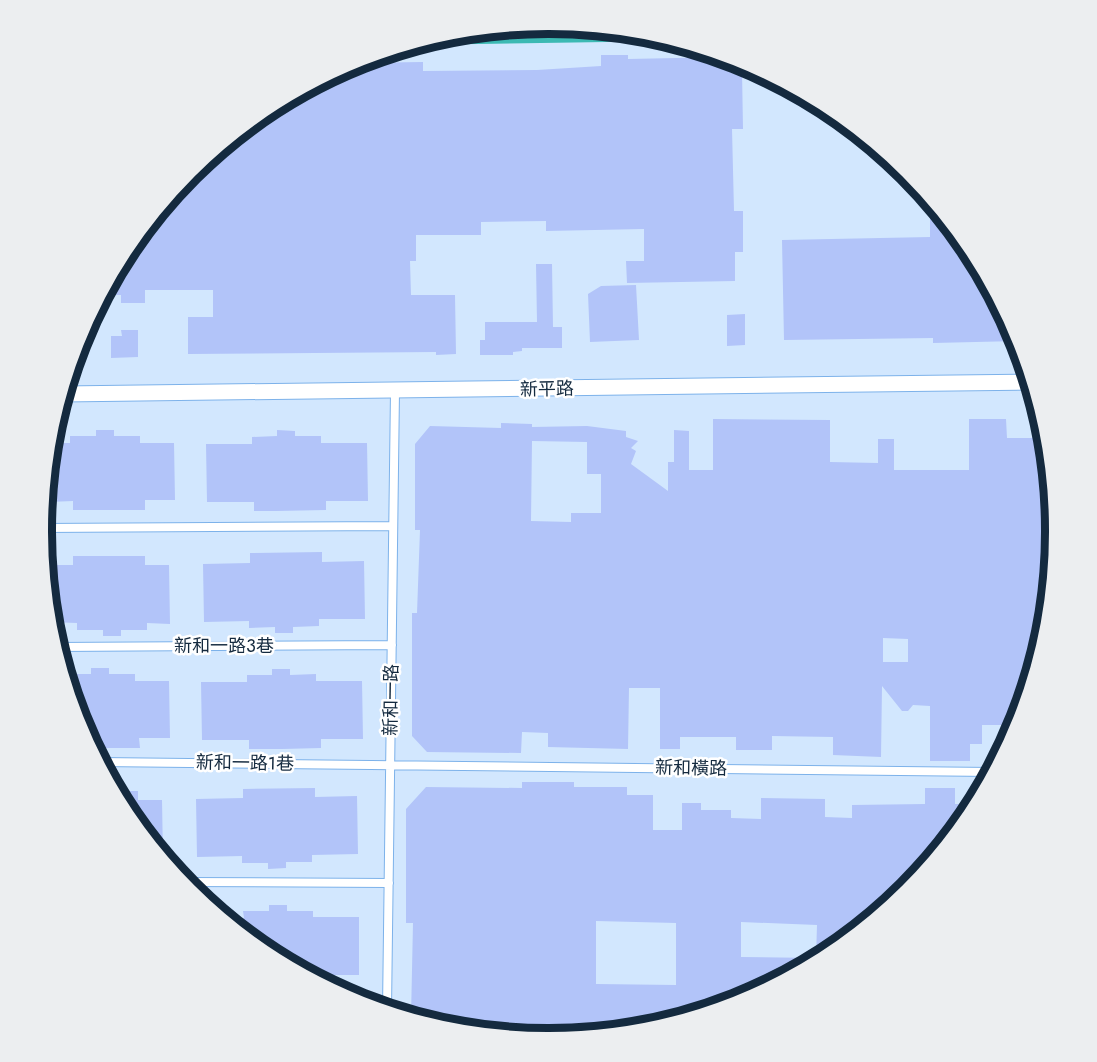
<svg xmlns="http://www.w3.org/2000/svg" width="1097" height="1062" font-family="Jost,'Noto Sans TC',sans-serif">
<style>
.water{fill:#3cb9b3}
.building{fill:#b2c4f9;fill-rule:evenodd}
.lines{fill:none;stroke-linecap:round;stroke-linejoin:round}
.lane-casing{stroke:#7db2ea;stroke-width:10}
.street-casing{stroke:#7db2ea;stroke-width:17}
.lane{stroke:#fff;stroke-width:8}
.street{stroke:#fff;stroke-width:15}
.labels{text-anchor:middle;stroke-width:5;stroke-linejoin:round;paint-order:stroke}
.street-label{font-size:18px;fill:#142a3f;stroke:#fff}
.rim{fill:none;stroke:#142a3f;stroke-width:8}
</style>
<rect width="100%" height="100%" fill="#d2e7fe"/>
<!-- water -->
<path class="water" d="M 548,24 L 648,34 L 672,41 L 414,45 L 450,34 Z"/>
<!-- building -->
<path class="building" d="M 601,55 L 628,55 L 628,59 L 725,57 L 733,60 L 734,71 L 742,71 L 743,129 L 732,129 L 734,211 L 743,211 L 743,252 L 735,252 L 735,281 L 627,283 L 626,261 L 644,261 L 644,229 L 546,231 L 546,221 L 481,222 L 481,235 L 416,235 L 416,261 L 410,261 L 411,295 L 455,295 L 456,354 L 436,355 L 436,352 L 188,354 L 188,317 L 213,317 L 213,290 L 145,290 L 145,303 L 121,303 L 121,295 L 102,295 L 127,249 L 190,172 L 267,109 L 353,63 L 423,62 L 423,71 L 537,70 L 601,66 Z
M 930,200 L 970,250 L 1018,341 L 933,343 L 933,338 L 784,340 L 782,240 L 930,237 Z
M 536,264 L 552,264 L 553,327 L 562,327 L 562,348 L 522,348 L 522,351 L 513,352 L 513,355 L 480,355 L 480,340 L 485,340 L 485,322 L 537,322 Z
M 636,285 L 639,340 L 590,342 L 588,294 L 601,286 Z
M 745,314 L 745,345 L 727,346 L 727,315 Z
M 121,330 L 138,330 L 138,357 L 111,358 L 111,336 L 122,336 Z
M 713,419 L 830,420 L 830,462 L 878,463 L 878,439 L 894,439 L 894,470 L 969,470 L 969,419 L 1006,419 L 1007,438 L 1032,438 L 1032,424 L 1043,424 L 1055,531 L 1046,630 L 1018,720 L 1011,719 L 1011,725 L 982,725 L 982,744 L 970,744 L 970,761 L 930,761 L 930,706 L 913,705 L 908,711 L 902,711 L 882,686 L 881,757 L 833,755 L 833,737 L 772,736 L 772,750 L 736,750 L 736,737 L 680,737 L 680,749 L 660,749 L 660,688 L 629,688 L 628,749 L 548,747 L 548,733 L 522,732 L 521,753 L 427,752 L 412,736 L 412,613 L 417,613 L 420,530 L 415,530 L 415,444 L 430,426 L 501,428 L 501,423 L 532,424 L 532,427 L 587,426 L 626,431 L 626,437 L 638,441 L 631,448 L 636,451 L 631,464 L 668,491 L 668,462 L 674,462 L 674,430 L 689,431 L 689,470 L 713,470 ZM 532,441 L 587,442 L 587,474 L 601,474 L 601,513 L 571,513 L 571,522 L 531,521 ZM 883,638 L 908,639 L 908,662 L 883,662 Z
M 96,430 L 114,430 L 114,436 L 140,436 L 140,443 L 174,443 L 175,500 L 145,500 L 145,510 L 73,510 L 73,501 L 48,502 L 50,443 L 70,443 L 70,436 L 96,436 Z
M 277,430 L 295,431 L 295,436 L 321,436 L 321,443 L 367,443 L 368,501 L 326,501 L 326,510 L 276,511 L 254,511 L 254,502 L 207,502 L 206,444 L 252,444 L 252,437 L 277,436 Z
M 322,552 L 322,562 L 364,561 L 365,619 L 319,619 L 319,626 L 293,627 L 293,633 L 275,633 L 275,627 L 249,628 L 249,621 L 204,622 L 203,564 L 250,563 L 250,553 Z
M 73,556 L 145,556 L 145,565 L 169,565 L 170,624 L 147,623 L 147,630 L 121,630 L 121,636 L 103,636 L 103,630 L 77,630 L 77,623 L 50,622 L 46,565 L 73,565 Z
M 91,668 L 109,668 L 109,674 L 135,674 L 135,681 L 169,681 L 170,738 L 139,738 L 140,748 L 92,748 L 80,725 L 65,674 L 91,674 Z
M 272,669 L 290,669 L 290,675 L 316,674 L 316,681 L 362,681 L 363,739 L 321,739 L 321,748 L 282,749 L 249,749 L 249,740 L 202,740 L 201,682 L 247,682 L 247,675 L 272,675 Z
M 522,782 L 574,782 L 574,787 L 627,787 L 627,795 L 653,795 L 653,830 L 682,830 L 682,803 L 701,803 L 701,810 L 731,810 L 731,818 L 761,819 L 761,798 L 825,799 L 825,817 L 852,818 L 852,805 L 925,804 L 925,788 L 955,788 L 955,804 L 975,804 L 907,890 L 830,953 L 755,993 L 741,992 L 741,1000 L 647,1028 L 548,1038 L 449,1028 L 411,1017 L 413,923 L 406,923 L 406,809 L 426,787 L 522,788 ZM 596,921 L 676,923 L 676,985 L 596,984 ZM 741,922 L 817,925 L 816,958 L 741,957 Z
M 315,788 L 315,797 L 357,796 L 358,854 L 312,855 L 312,862 L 286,862 L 286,868 L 268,869 L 268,863 L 242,863 L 242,856 L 197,857 L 196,799 L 243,798 L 243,789 Z
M 116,791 L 138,791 L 138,800 L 162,800 L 163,857 L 127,812 Z
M 269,905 L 287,905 L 287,911 L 313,911 L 313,917 L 359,917 L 359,975 L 318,975 L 318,980 L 267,952 L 225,918 L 244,918 L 243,911 L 269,911 Z"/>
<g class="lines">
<!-- lane casing -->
<g class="lane-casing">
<path id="lane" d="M 42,528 L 393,526
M 56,647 L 392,645
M 100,762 L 992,772
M 184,882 L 389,883
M 362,1002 L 387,1002
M 387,1009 L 395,391"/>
</g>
<!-- street casing -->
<g class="street-casing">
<path id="street" d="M 63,394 L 1031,382"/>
</g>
<!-- lane -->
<use href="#lane" class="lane"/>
<!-- street -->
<use href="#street" class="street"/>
</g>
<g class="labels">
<!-- street labels -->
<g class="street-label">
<text transform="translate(547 389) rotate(-1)" y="6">新平路</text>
<text x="224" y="652">新和一路3巷</text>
<text transform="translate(391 700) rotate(-89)" y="6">新和一路</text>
<text transform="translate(245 763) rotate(1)" y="6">新和一路1巷</text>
<text transform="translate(691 768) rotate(1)" y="6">新和橫路</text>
</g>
</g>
<!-- crop -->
<path d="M0 0H1097V1062H0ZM548 34H549A496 496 0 0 1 1045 530V532A496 496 0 0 1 549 1028H548A496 496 0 0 1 52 532V530A496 496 0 0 1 548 34Z" fill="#eceef0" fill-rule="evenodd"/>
<path class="rim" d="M548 34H549A496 496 0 0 1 1045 530V532A496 496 0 0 1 549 1028H548A496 496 0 0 1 52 532V530A496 496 0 0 1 548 34Z"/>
</svg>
